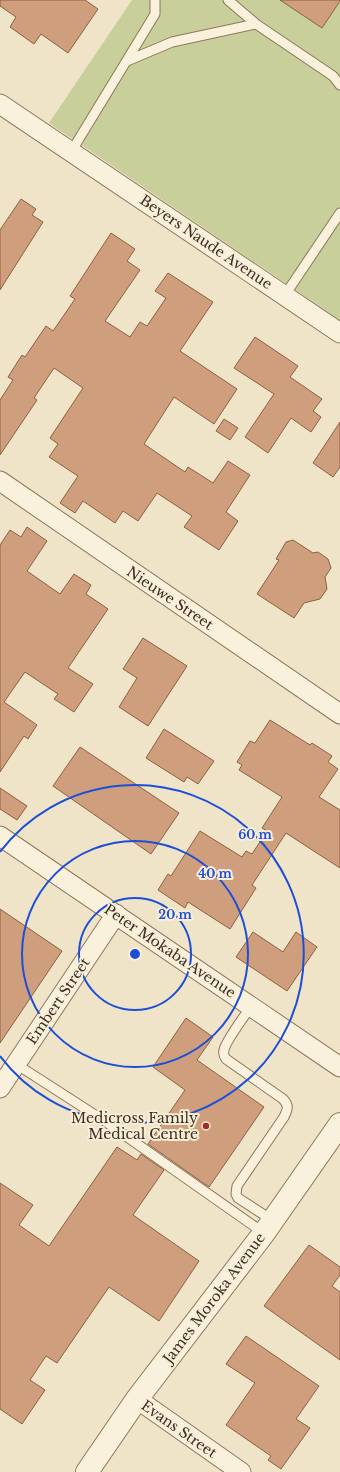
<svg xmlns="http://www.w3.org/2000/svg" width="340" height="1472" font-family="'Libre Baskerville',serif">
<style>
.green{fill:#c9cf9b}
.building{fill:#cf9f7d;stroke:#8d5f41}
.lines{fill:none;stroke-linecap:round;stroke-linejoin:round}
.service-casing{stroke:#8d765c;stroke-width:11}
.minor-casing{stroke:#8d765c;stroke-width:21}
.tertiary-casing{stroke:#8d765c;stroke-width:24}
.service{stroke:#faf1dc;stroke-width:9}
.minor{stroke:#faf1dc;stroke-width:19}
.tertiary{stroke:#faf1dc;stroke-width:22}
.ring{fill:none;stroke:#1d4ed8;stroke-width:2}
.poi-dot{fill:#9e2a2b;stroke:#f7eed8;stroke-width:1.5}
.labels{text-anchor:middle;stroke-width:4;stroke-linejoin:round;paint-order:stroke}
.street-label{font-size:14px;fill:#3d2e20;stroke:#f7eed8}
.poi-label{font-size:14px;fill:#3d2e20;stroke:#f7eed8;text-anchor:end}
.centre{fill:#1d4ed8;stroke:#f7eed8;stroke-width:2}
.ring-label{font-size:12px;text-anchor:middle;font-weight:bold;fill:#1d4ed8;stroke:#f7eed8;stroke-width:4;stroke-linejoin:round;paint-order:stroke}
</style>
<rect width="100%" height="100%" fill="#f0e4c8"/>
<!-- green -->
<path class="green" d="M 132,0 L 340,0 L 340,320 L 49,123 Z"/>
<!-- building -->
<path class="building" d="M 0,0 L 85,0 L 98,9 L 68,53 L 41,34 L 34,44 L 10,27 L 16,17 L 0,6 Z
M 280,0 L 340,0 L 340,1 L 322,28 Z
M 21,199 L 36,209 L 32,215 L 43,222 L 0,290 L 0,230 Z
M 111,233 L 135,249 L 127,261 L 140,270 L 105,321 L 130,337 L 140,322 L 147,326 L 166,298 L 155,291 L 168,273 L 213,302 L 180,351 L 237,389 L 214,424 L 174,397 L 144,444 L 185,472 L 188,467 L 213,483 L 228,461 L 250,475 L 226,512 L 238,521 L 219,550 L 184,527 L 192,516 L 157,493 L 138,521 L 123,511 L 115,523 L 83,501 L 75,513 L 60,503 L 78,476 L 49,457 L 58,444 L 50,438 L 83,388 L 54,368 L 34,398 L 37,400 L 0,455 L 0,400 L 13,380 L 8,377 L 22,355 L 25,357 L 46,326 L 53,331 L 75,299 L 70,296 Z
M 255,337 L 298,366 L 290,377 L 322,399 L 313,411 L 321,417 L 311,432 L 291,418 L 268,453 L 245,437 L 274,394 L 234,368 Z
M 224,419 L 238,428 L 230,440 L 216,431 Z
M 340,422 L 340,467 L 333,477 L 313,463 Z
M 27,527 L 47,541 L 27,571 L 60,594 L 74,574 L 91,585 L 86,594 L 108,609 L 68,668 L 93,684 L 74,712 L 54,699 L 58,694 L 25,672 L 4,702 L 37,725 L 28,739 L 24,736 L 0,772 L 0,545 L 10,530 L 21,537 Z
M 293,540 L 313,553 L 318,552 L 328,559 L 331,568 L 325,577 L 327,589 L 320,599 L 304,603 L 294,618 L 257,594 L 279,560 L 276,559 L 286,542 Z
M 143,638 L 187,666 L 148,726 L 119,707 L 137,678 L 123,669 Z
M 270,720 L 310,745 L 312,743 L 332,756 L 328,762 L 338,769 L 319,797 L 340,810 L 340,868 L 286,833 L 252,885 L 256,888 L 230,929 L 188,902 L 185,908 L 158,890 L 168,874 L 171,876 L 200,831 L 242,857 L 246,851 L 252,854 L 267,831 L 262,828 L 282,797 L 239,770 L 242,765 L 237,762 L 250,741 L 255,743 Z
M 164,729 L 214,761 L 198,784 L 187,777 L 184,782 L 146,758 Z
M 80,747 L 179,813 L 151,854 L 53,786 Z
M 0,788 L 27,806 L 17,820 L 0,809 Z
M 0,909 L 62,951 L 0,1043 Z
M 253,932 L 283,952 L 296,932 L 317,947 L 287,991 L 236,957 Z
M 186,1018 L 213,1037 L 197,1060 L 264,1107 L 209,1187 L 148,1144 L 185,1090 L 153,1067 Z
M 117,1147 L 137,1160 L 141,1154 L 164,1170 L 133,1215 L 199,1261 L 159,1321 L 109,1287 L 57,1363 L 46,1356 L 30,1380 L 45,1390 L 22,1424 L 0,1409 L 0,1183 L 33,1205 L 19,1225 L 49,1246 Z
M 309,1245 L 340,1267 L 340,1275 L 332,1286 L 340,1292 L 340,1360 L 264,1306 Z
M 246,1336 L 319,1386 L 296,1419 L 310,1428 L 281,1469 L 268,1460 L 271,1456 L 226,1425 L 255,1383 L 226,1364 Z"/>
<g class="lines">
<!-- service casing -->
<g class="service-casing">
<path id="service" d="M 228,0 L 256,24
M 127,61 L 172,42 L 256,24 L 333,76 L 340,85
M 71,152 L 155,14 L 155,0
M 285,295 L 340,213
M 251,1006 C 245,1016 226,1040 224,1050 C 223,1053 224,1056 226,1059 L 283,1099 C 289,1105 288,1109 284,1117 L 237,1186 L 236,1194 L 238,1198 L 272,1220
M 16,1064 L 106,1122 L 264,1233"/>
</g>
<!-- minor casing -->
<g class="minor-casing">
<path id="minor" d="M 0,104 L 340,333
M 0,481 L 340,714
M 0,836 L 340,1067
M 0,1088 L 116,914
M 137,1399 L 241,1472"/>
</g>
<!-- tertiary casing -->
<g class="tertiary-casing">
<path id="tertiary" d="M 87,1472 L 137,1399 L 264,1233 L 340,1124"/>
</g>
<!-- service -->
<use href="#service" class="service"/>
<!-- minor -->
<use href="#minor" class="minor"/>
<!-- tertiary -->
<use href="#tertiary" class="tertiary"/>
</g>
<!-- distance rings -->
<g class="ring">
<circle cx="135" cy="954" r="56"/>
<circle cx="135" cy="954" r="113"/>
<path d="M0 852A169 169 0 1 1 0 1056"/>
</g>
<!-- markers -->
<circle class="poi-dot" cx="206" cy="1126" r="4"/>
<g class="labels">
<!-- street labels -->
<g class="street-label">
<text transform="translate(206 242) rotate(34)" y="5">Beyers Naude Avenue</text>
<text transform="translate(170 598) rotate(34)" y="5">Nieuwe Street</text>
<text transform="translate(170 951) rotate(34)" y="5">Peter Mokaba Avenue</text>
<text transform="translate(58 1001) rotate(-56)" y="5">Embert Street</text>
<text transform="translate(214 1298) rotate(-53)" y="5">James Moroka Avenue</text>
<text transform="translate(179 1429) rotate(35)" y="5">Evans Street</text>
</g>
<!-- poi labels -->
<g class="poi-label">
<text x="198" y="1123">Medicross Family<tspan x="198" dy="16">Medical Centre</tspan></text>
</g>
</g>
<circle cx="135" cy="954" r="6" class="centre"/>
<g class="ring-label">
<text x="255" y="839">60 m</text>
<text x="215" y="878">40 m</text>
<text x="175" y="919">20 m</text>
</g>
</svg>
